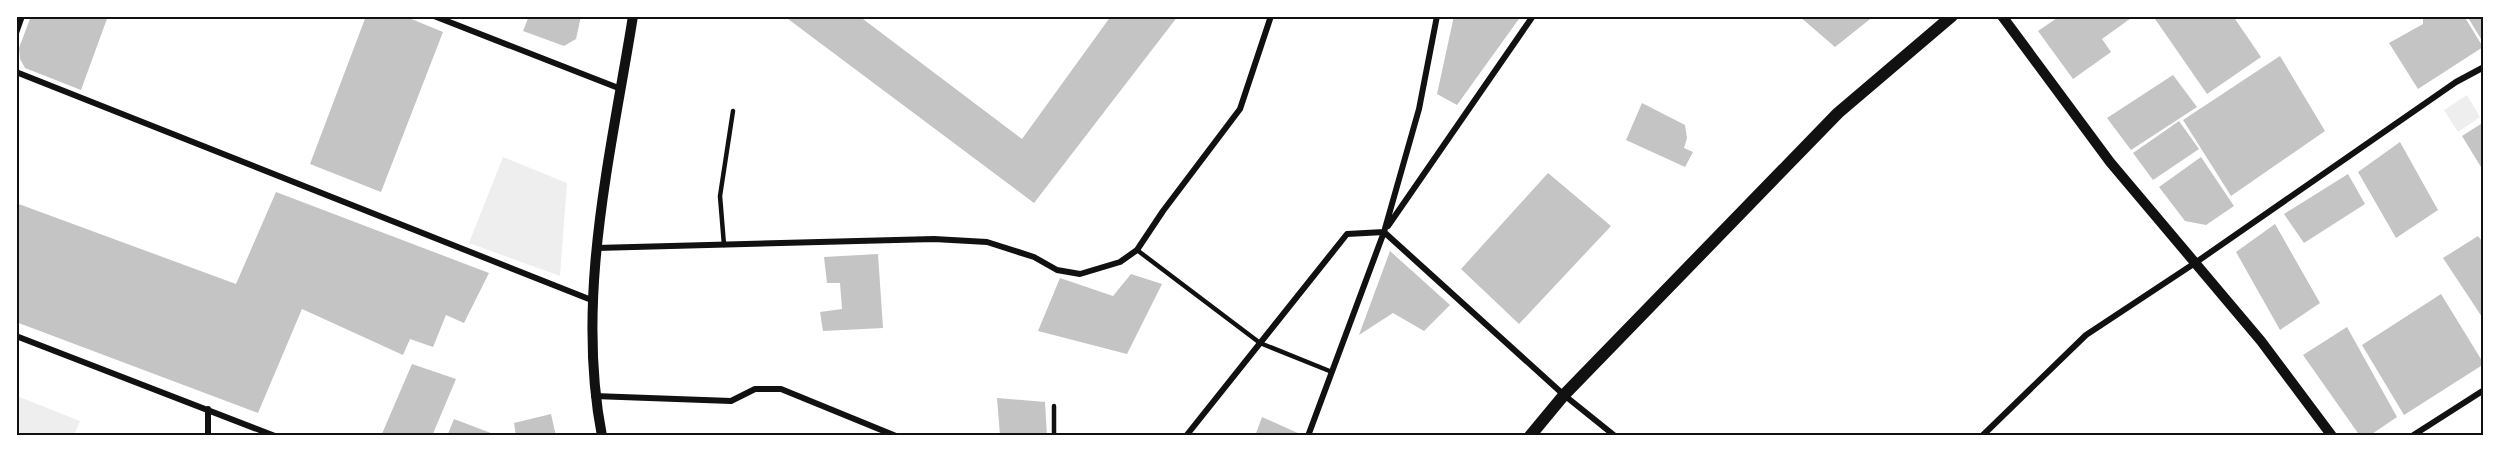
<svg xmlns="http://www.w3.org/2000/svg" width="2500" height="452" font-family="Commissioner,sans-serif">
<style>
.green{fill:#eee}
.building{fill:#c4c4c4}
.lines{fill:none;stroke-linecap:round;stroke-linejoin:round}
.service{stroke:#111;stroke-width:4.5}
.minor{stroke:#111;stroke-width:6}
.tertiary{stroke:#111;stroke-width:10}
.secondary{stroke:#111;stroke-width:12}
.neatline{fill:none;stroke:#111;stroke-width:2}
</style>
<rect width="100%" height="100%" fill="#fff"/>
<!-- green -->
<path class="green" d="M 2467,95 L 2480,117 L 2458,132 L 2444,110 Z
M 503,157 L 567,183 L 560,276 L 469,243 Z
M 17,396 L 80,421 L 74,435 L 17,435 Z"/>
<!-- building -->
<path class="building" d="M 31,16 L 108,16 L 81,90 L 25,68 L 20,59 L 19,48 Z
M 366,16 L 404,16 L 443,32 L 381,192 L 310,164 Z
M 529,16 L 581,16 L 576,39 L 564,46 L 523,31 Z
M 784,16 L 859,16 L 1022,139 L 1111,16 L 1178,16 L 1034,203 Z
M 1454,16 L 1521,16 L 1457,105 L 1437,94 Z
M 1799,16 L 1874,16 L 1835,47 Z
M 2060,16 L 2134,16 L 2102,39 L 2111,52 L 2073,79 L 2038,31 Z
M 2153,16 L 2233,16 L 2261,57 L 2207,94 Z
M 2423,16 L 2464,16 L 2483,47 L 2418,89 L 2389,43 L 2423,24 Z
M 2467,16 L 2484,16 L 2484,37 L 2481,39 Z
M 2280,56 L 2325,131 L 2231,196 L 2183,120 Z
M 2173,75 L 2197,107 L 2131,150 L 2107,118 Z
M 1642,103 L 1685,125 L 1687,138 L 1684,148 L 1693,152 L 1685,167 L 1626,140 Z
M 2179,121 L 2199,149 L 2153,180 L 2133,153 Z
M 2484,122 L 2484,172 L 2462,136 Z
M 2400,142 L 2438,210 L 2396,238 L 2358,172 Z
M 2201,157 L 2234,206 L 2206,225 L 2185,221 L 2159,187 Z
M 1548,173 L 1611,226 L 1519,324 L 1461,269 Z
M 2348,174 L 2365,204 L 2304,243 L 2284,214 Z
M 276,192 L 489,273 L 464,323 L 446,315 L 433,347 L 410,339 L 403,355 L 302,309 L 258,413 L 16,322 L 16,203 L 236,284 Z
M 2275,224 L 2320,303 L 2280,330 L 2236,252 Z
M 2478,236 L 2484,244 L 2484,320 L 2443,258 Z
M 1390,251 L 1450,305 L 1424,331 L 1393,313 L 1359,335 Z
M 878,254 L 883,328 L 823,331 L 820,312 L 842,309 L 840,283 L 827,283 L 824,257 Z
M 1131,274 L 1162,284 L 1127,354 L 1038,331 L 1060,278 L 1113,296 Z
M 2441,294 L 2484,364 L 2404,415 L 2362,345 Z
M 2347,327 L 2397,417 L 2369,436 L 2360,436 L 2303,355 Z
M 412,364 L 456,379 L 432,436 L 381,436 Z
M 997,398 L 1045,402 L 1047,436 L 1000,436 Z
M 551,414 L 556,436 L 516,436 L 514,423 Z
M 1262,417 L 1300,434 L 1300,436 L 1255,436 Z
M 454,419 L 496,435 L 496,436 L 447,436 Z"/>
<g class="lines">
<!-- service -->
<path class="service" d="M 724,245 L 720,196 L 733,111
M 1137,250 L 1260,343 L 1332,372
M 1054,436 L 1054,406"/>
<!-- minor -->
<path class="minor" d="M 434,16 L 621,89
M 16,33 L 22,16
M 16,72 L 594,301
M 1388,226 L 1533,16
M 1384,232 L 1564,395 L 1615,436
M 596,248 L 934,239 L 987,242 L 1034,257 L 1057,270 L 1080,274 L 1120,262 L 1137,250 L 1163,211 L 1240,109 L 1271,16
M 16,336 L 275,436
M 594,396 L 731,401 L 755,389 L 781,389 L 896,436
M 208,436 L 208,409
M 1186,436 L 1347,234 L 1384,232
M 1308,436 L 1384,232 L 1419,109 L 1437,16
M 1982,436 L 2086,335 L 2195,263 L 2456,82 L 2484,67
M 2412,436 L 2484,390"/>
<!-- tertiary -->
<path class="tertiary" d="M 2002,16 L 2110,162 L 2261,341 L 2332,436
M 602,436 C 575,297 611,154 633,16"/>
<!-- secondary -->
<path class="secondary" d="M 1530,436 L 1564,395 L 1838,113 L 1952,16"/>
</g>
<!-- border -->
<rect width="2500" height="452" fill="none" stroke="#ffffff" stroke-width="36"/>
<rect x="18" y="18" width="2464" height="416" class="neatline"/>
</svg>
